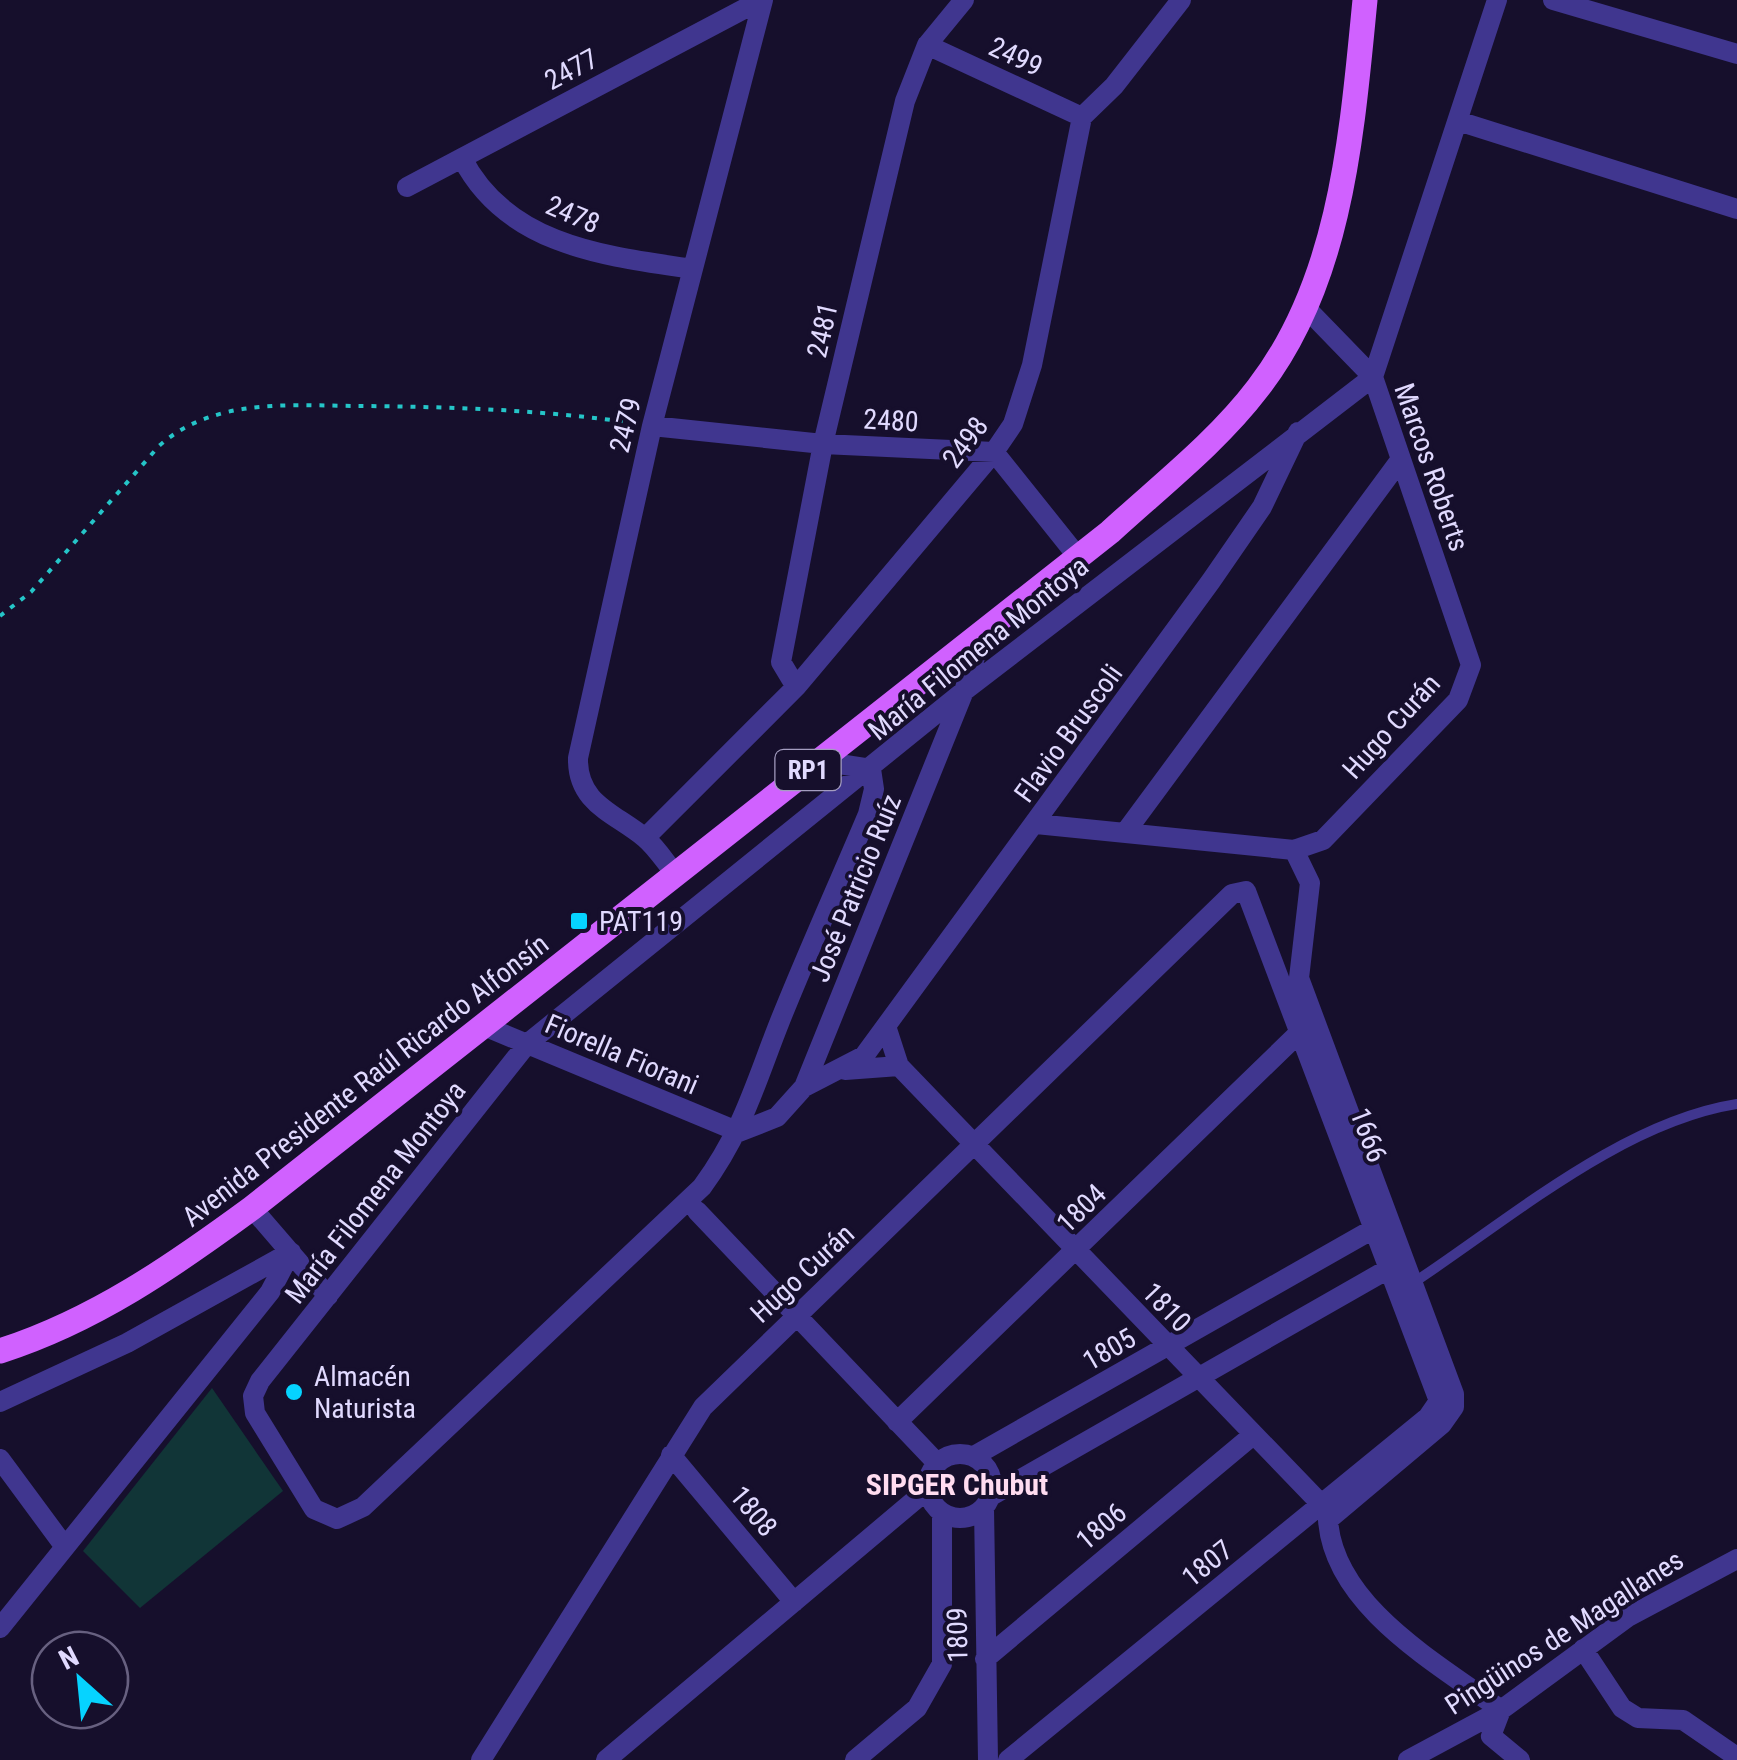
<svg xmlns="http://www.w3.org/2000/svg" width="1737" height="1760" font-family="'Roboto Condensed',sans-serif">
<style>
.green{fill:#113537}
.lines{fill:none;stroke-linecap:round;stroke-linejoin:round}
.path{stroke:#25c5c8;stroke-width:4;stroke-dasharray:5 8;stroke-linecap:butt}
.service{stroke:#40368f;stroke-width:10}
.minor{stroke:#40368f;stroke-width:20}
.primary{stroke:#d061ff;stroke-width:25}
.poi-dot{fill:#06d3ff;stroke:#160f2c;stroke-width:4}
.labels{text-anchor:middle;stroke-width:8;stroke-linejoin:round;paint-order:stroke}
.shield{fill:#160f2c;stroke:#a49dc0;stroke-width:2.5}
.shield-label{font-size:25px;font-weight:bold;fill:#e1daff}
.street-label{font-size:28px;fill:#e1daff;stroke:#160f2c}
.poi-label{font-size:28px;fill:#e1daff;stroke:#160f2c;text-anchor:start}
.neighbourhood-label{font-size:30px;font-weight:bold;fill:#ffdcf0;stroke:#160f2c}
</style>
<rect width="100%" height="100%" fill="#160f2c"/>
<!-- green -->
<path class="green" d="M 212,1388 L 283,1491 L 140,1608 L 83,1551 Z"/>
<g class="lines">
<!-- path -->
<path class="path" d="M 0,616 L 31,592 L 159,446 C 179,428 200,419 227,412 C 270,402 321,406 365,406 C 456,407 543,410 633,423"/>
<!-- service -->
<path class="service" d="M 1413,1283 C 1510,1219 1622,1122 1737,1104"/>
<!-- minor -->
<path class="minor" d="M 1553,0 L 1737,54
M 927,45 L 1082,117
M 1458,121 L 1737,209
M 462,158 C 507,246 605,256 693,269
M 407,187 L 761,0
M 1373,377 L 1497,0
M 652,426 L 823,444 L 994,452 L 1078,557
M 796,687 L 781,662 L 823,444 L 905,101 L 927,45 L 964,0
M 820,761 L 871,769 L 874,789 L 868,814 C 839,883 808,951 780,1021 C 755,1084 743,1131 702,1187 L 363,1507 L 337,1519 L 314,1509 L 255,1413 L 253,1396 L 260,1381 L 527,1044 L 964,691 L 1373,377
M 1036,824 L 1294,850 L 1323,840 L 1458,700 L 1471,665 L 1373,377 L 1306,308
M 1127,830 L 1401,459
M 645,838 L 796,687 L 994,452 L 1013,424 L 1032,365 L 1082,117 L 1114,86 L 1181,0
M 1294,850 L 1310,883 L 1299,978 L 1454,1394 L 1454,1407 L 1442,1424 L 1328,1520 C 1334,1607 1439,1664 1501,1710 L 1491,1736 L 1520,1760
M 676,875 C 666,863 657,848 645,838 C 615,813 577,804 578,758 L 652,426 L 763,0
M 484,1026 L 739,1132
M 899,1066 L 1322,1505
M 845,1070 L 899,1066 L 886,1026
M 804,1087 L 864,1056 L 1211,581 L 1262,507 L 1298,432
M 739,1132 L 777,1117 L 804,1087 L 964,691 L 983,633
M 252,1208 L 328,1296
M 697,1211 L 937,1463
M 0,1402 L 127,1343 L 289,1253
M 897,1422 L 1301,1031
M928 1486a32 32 0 1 1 64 0a32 32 0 1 1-64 0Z
M 671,1455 L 794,1602
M 974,1456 L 1375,1228
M 0,1459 L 65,1547
M 991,1496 L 1390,1268
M 984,1508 L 988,1760
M 0,1628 L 270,1292 L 291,1252
M 1583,1649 L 1622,1708 L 1638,1718 L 1683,1720 L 1737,1757
M 985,1659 L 1253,1435
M 481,1760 L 703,1407 L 1232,894 L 1246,891 L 1439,1401 L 1428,1417 L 1008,1760
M 606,1760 L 928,1489
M 855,1760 L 917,1708 L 942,1664 L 942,1513
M 1408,1760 L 1501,1710 L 1628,1617 L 1737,1559"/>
<!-- primary -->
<path class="primary" d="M 0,1351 C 94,1321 173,1266 252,1208 L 1110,532 C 1160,486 1217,442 1258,388 C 1342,280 1352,131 1365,0"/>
</g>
<!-- markers -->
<g class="poi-dot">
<rect x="569" y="911" width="20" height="20" rx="5"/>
<circle cx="294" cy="1392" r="10"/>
</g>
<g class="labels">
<!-- shield labels -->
<rect class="shield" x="775.5" y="750" width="65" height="40" rx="8"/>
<g class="shield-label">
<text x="808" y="779">RP1</text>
</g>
<!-- street labels -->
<g class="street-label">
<text transform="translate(1016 56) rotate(25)" y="10">2499</text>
<text transform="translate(571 69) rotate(-28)" y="10">2477</text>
<text transform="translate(573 214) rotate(23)" y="10">2478</text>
<text transform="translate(822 330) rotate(-77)" y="10">2481</text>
<text transform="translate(891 420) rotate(3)" y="10">2480</text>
<text transform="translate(625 425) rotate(-76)" y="10">2479</text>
<text transform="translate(965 442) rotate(-53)" y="10">2498</text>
<text transform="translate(1432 467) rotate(71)" y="10">Marcos Roberts</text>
<text transform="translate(978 648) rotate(-39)" y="10">María Filomena Montoya</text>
<text transform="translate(1391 726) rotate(-48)" y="10">Hugo Curán</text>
<text transform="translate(1068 733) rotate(-54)" y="10">Flavio Bruscoli</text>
<text transform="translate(855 888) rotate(-68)" y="10">José Patricio Ruíz</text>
<text transform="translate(622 1054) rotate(23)" y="10">Fiorella Fiorani</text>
<text transform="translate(365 1080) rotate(-38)" y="10">Avenida Presidente Raúl Ricardo Alfonsín</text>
<text transform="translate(1369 1135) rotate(69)" y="10">1666</text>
<text transform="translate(375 1192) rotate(-52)" y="10">María Filomena Montoya</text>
<text transform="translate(1081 1208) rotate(-44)" y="10">1804</text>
<text transform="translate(802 1273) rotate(-43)" y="10">Hugo Curán</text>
<text transform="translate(1167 1307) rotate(46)" y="10">1810</text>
<text transform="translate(1109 1349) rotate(-30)" y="10">1805</text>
<text transform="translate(754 1511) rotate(50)" y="10">1808</text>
<text transform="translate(1101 1526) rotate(-40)" y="10">1806</text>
<text transform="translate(1207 1563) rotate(-39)" y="10">1807</text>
<text transform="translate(1564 1632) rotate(-33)" y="10">Pingüinos de Magallanes</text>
<text transform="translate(957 1635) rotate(-91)" y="10">1809</text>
</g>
<!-- poi labels -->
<g class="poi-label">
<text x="599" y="931">PAT119</text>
<text x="314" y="1386">Almacén<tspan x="314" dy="32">Naturista</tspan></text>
</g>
<!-- neighbourhood labels -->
<g class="neighbourhood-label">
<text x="957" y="1495">SIPGER Chubut</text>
</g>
</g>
<!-- north arrow -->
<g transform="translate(80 1680) rotate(333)"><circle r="48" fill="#160f2c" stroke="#676080" stroke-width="2.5"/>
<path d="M0-8L18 38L0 25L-18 38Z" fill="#06d3ff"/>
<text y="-15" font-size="28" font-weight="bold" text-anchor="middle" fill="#e1daff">N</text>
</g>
</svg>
